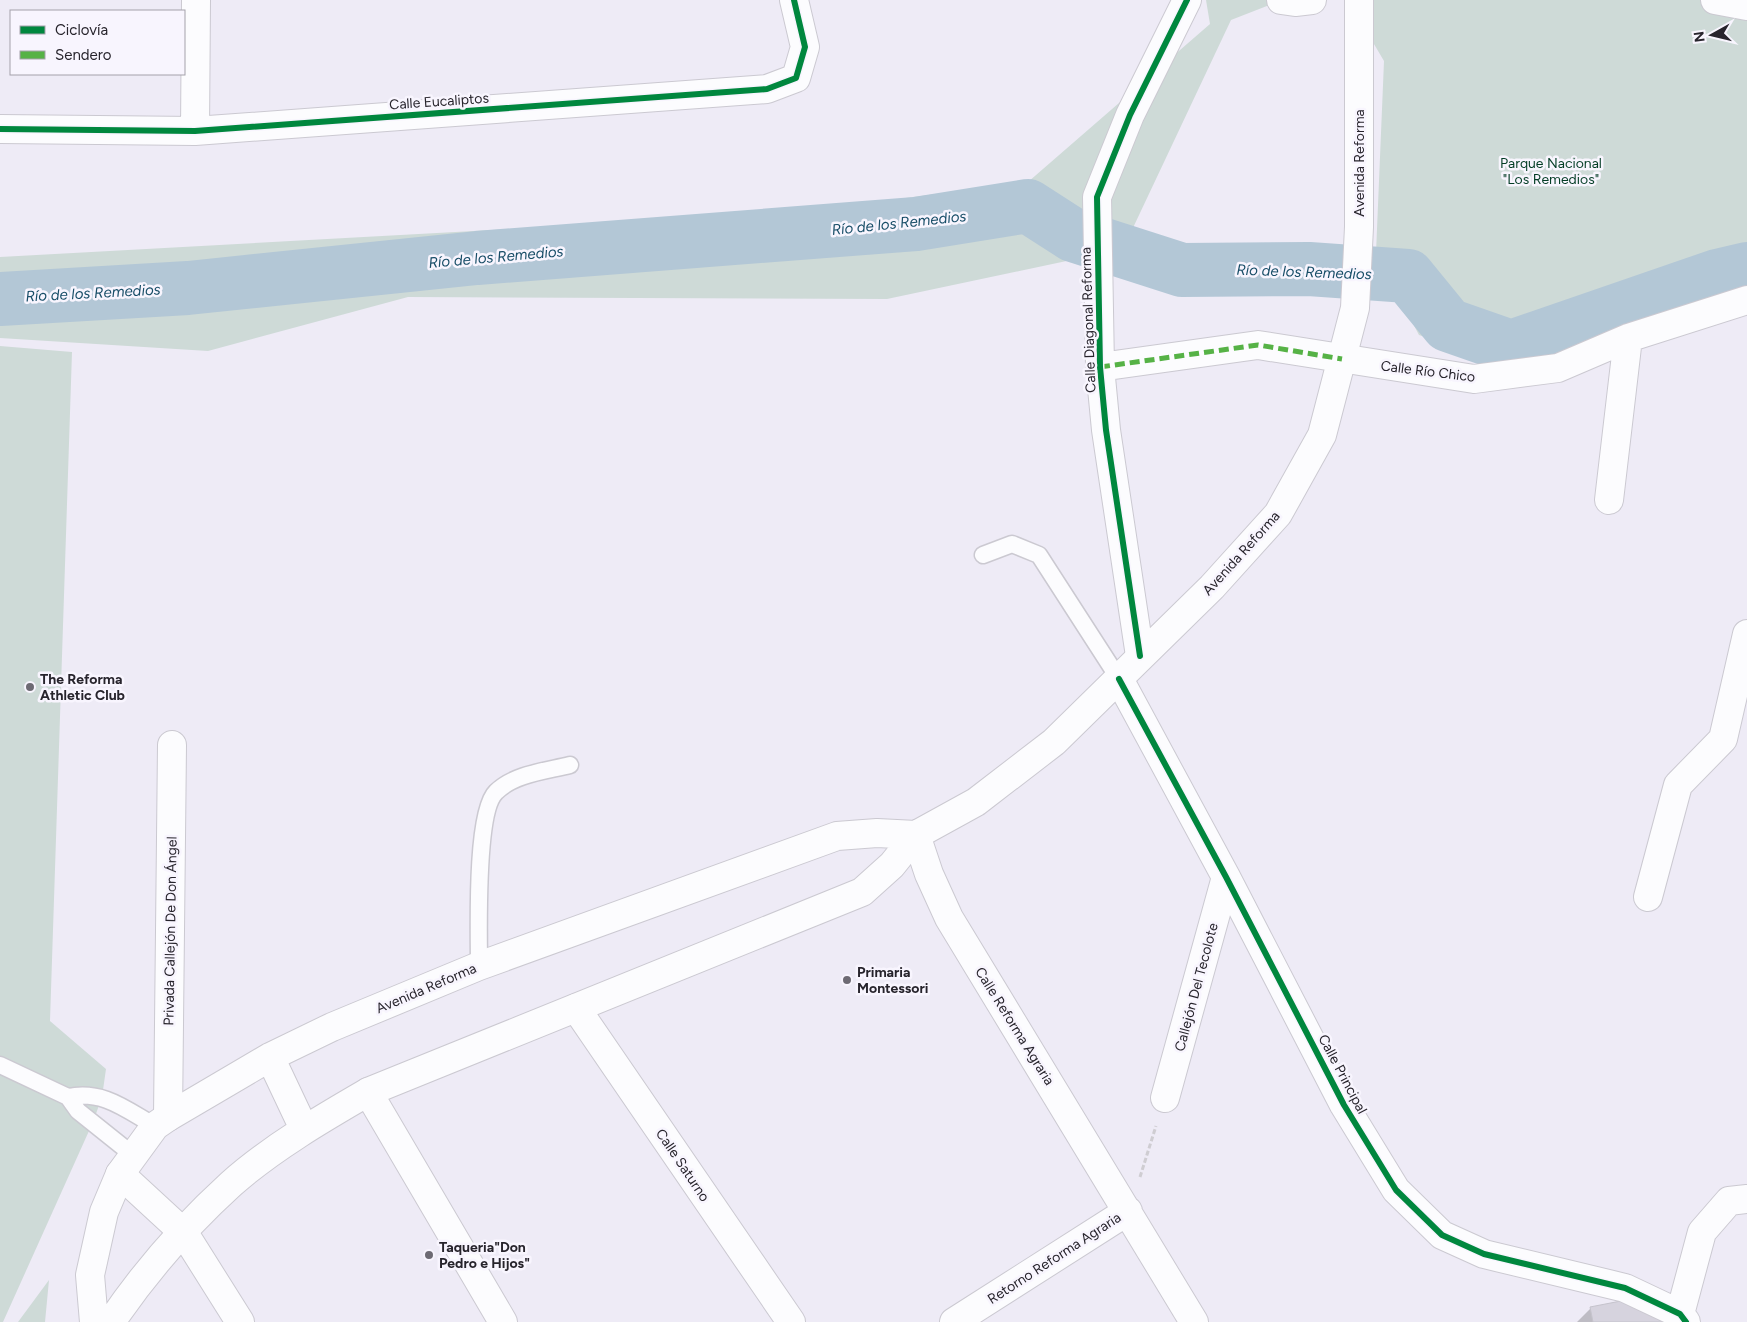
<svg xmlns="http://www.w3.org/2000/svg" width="1747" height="1322" font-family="Figtree,sans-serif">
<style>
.green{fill:#cedad7}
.shadow{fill:#0003}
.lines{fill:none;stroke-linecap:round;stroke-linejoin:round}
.river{stroke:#b3c7d6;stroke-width:54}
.building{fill:#d6d3de;stroke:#c5c3cc}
.lane-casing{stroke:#cbc9d1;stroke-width:19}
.street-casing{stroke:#cbc9d1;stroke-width:30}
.secondary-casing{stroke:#cbc9d1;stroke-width:30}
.path{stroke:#cfcdd2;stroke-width:3;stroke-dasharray:5 2.5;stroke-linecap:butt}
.lane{stroke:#fcfcfe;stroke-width:16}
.street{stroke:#fcfcfe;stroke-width:28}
.secondary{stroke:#fcfcfe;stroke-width:28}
.quiet{stroke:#56b246;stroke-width:5;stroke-dasharray:10 5;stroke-linecap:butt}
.cycleway-casing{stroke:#f8f5fe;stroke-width:9}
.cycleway{stroke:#00873e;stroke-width:6}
.poi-dot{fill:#6d6a73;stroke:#f8f5fe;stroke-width:2}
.labels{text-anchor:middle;stroke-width:5;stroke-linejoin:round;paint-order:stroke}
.street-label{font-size:14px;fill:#27242c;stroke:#f8f5fe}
.park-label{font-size:14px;fill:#033d25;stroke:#f8f5fe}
.poi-label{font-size:14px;font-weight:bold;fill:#27242c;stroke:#f8f5fe;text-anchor:start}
.water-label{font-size:15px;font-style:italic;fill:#174d67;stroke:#f8f5fe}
</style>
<rect width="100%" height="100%" fill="#eeebf6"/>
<!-- green -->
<path class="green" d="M 1206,0 L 1282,0 L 1231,20 L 1123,249 L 887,299 L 408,297 L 208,351 L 0,338 L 0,257 L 784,214 L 1028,182 L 1210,24 Z
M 1348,0 L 1747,0 L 1747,290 L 1620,328 L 1512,366 L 1419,335 L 1376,253 L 1384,61 Z
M 0,346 L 72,352 L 50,1021 L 106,1069 L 102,1097 L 93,1122 L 3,1322 L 0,1322 Z
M 49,1280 L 45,1322 L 18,1322 Z"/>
<!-- shadow -->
<path class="shadow" d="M 1591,1308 L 1672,1322 L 1577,1322 Z"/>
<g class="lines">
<!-- river -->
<path class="river" d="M 0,299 L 188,288 L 477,258 L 916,224 L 1028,206 L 1073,235 L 1182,270 L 1309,269 L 1408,276 L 1448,325 L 1511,347 L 1717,276 L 1747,269"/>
</g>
<!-- building -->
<path class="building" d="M 1626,1300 L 1674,1322 L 1593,1322 L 1590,1307 Z"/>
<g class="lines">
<!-- lane casing -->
<g class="lane-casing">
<path id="lane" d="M 983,555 L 1012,544 L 1039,555 L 1119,679
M 479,966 C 479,934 475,812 496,792 C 514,774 546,771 570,765
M 0,1065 L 68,1097 L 78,1111 L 133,1155
M 68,1097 C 103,1090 125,1109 155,1126"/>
</g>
<!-- street casing -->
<g class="street-casing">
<path id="street" d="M 0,129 L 195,131 L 767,89 L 796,78 L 805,47 L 794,0
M 195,131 L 196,0
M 1100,367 L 1258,345 L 1474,379 L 1558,368 L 1628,338 L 1747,300
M 1609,500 L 1628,338
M 1140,656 L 1106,430 L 1100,367 L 1097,197 L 1130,115 L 1187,0
M 1119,679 L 1226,877 L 1344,1105 L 1396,1190 L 1442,1235 L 1484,1254 L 1625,1288 L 1680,1314 L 1686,1322
M 916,835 L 929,874 L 949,918 L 1194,1322
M 1648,897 L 1678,785 L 1723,739 L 1747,634
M 576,1008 L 791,1322
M 368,1092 L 503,1322
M 1165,1098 L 1226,877
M 168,1117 L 172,745
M 120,1174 L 184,1233 L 240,1322
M 1680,1314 L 1702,1232 L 1729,1201 L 1747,1199
M 954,1322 L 1128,1211"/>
</g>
<!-- secondary casing -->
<g class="secondary-casing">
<path id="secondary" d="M 1281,0 L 1295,2 L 1312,0
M 1715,0 L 1747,6
M 270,1057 L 304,1129
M 94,1322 L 90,1275 L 104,1212 L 120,1174 L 155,1126 L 168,1117 L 270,1057 L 332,1027 L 479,966 L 837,836 L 877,833 L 916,835
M 111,1322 C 145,1272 187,1224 231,1184 C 270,1149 323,1118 368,1092 L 862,892 L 892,865 L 916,835 L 976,802 L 1054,742 L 1212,587 L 1278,514 L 1322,435 L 1355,308 L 1359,227 L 1359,0"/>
</g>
<!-- path -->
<path class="path" d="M 1140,1177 L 1156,1126"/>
<!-- lane -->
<use href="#lane" class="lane"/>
<!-- street -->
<use href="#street" class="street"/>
<!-- secondary -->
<use href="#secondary" class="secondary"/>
<!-- quiet -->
<path class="quiet" d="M 1100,367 L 1258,345 L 1342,359"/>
<!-- cycleway casing -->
<g class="cycleway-casing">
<path id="cycleway" d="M 0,129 L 195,131 L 767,89 L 796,78 L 805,47 L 794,0
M 1140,656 L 1106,430 L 1100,367 L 1097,197 L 1130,115 L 1187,0
M 1119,679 L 1226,877 L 1344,1105 L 1396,1190 L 1442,1235 L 1484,1254 L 1625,1288 L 1680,1314 L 1686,1322"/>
</g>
<!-- cycleway -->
<use href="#cycleway" class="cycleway"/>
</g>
<!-- markers -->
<g class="poi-dot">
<circle cx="30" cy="687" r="5"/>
<circle cx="847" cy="980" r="5"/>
<circle cx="429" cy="1255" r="5"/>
</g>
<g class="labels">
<!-- street labels -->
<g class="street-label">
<text transform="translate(439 101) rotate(-4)" y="5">Calle Eucaliptos</text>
<text transform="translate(1359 163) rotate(-90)" y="5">Avenida Reforma</text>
<text transform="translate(1088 320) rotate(-92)" y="5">Calle Diagonal Reforma</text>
<text transform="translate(1428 371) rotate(7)" y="5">Calle Río Chico</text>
<text transform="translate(1241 553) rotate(-48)" y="5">Avenida Reforma</text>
<text transform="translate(170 931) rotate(-89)" y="5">Privada Callejón De Don Ángel</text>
<text transform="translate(1196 987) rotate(-75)" y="5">Callejón Del Tecolote</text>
<text transform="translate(426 988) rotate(-23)" y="5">Avenida Reforma</text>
<text transform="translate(1015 1026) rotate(58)" y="5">Calle Reforma Agraria</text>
<text transform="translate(1343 1074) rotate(62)" y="5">Calle Principal</text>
<text transform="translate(683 1165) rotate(56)" y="5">Calle Saturno</text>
<text transform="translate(1054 1258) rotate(-33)" y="5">Retorno Reforma Agraria</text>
</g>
<!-- park labels -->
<g class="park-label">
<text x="1551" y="168">Parque Nacional<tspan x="1551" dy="16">"Los Remedios"</tspan></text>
</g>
<!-- poi labels -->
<g class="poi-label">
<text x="40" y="684">The Reforma<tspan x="40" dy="16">Athletic Club</tspan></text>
<text x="857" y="977">Primaria<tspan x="857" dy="16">Montessori</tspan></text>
<text x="439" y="1252">Taqueria"Don<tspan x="439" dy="16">Pedro e Hijos"</tspan></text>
</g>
<!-- water labels -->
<g class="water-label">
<text transform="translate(899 223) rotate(-6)" y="5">Río de los Remedios</text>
<text transform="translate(496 257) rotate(-5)" y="5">Río de los Remedios</text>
<text transform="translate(1304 272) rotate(2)" y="5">Río de los Remedios</text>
<text transform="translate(93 293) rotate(-3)" y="5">Río de los Remedios</text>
</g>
</g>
<!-- legend -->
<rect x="10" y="10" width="175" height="65" fill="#f8f5fe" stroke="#a4a1aa"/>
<rect x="20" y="26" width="25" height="8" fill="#00873e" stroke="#a4a1aa"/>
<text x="55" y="35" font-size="15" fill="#27242c">Ciclovía</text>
<rect x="20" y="51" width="25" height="8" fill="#56b246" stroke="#a4a1aa"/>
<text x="55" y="60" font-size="15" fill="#27242c">Sendero</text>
<!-- north arrow -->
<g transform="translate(1712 35) rotate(262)" stroke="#f8f5fe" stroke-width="4" paint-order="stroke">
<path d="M0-4L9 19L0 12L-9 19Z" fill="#27242c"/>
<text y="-8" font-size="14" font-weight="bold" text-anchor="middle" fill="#27242c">N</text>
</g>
</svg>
